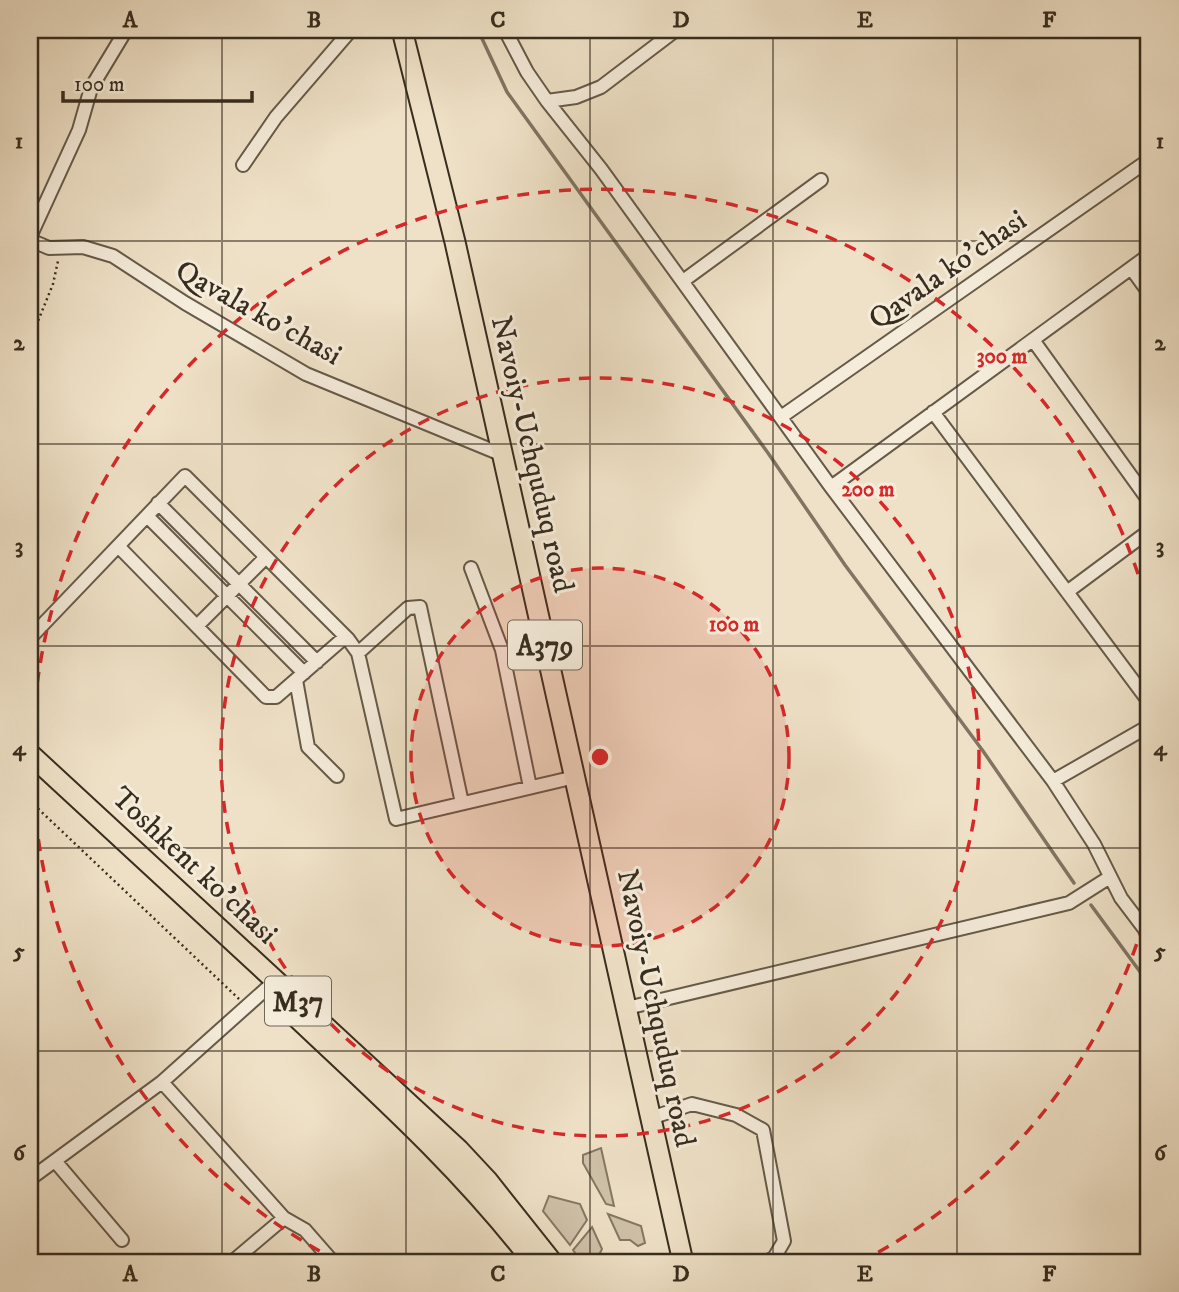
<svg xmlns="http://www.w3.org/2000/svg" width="1179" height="1292" font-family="'IM FELL DW Pica',serif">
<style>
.green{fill:#d0c2aa;stroke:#847864;stroke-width:2}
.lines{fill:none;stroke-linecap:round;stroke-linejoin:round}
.stream{stroke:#807462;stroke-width:3.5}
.minor-casing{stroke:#655a49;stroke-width:16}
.trunk-casing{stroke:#372d1f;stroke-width:23}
.path{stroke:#372d1f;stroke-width:2.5;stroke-dasharray:2 3.5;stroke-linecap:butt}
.minor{stroke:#f5ecdb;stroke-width:12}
.trunk{stroke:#efe1c7;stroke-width:19}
.grid{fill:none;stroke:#372d1f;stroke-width:2;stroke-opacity:0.55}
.ring{fill:none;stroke:#d62828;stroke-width:3.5;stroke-dasharray:12 9}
.labels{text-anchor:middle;stroke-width:6;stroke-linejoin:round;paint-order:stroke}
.shield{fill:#f5ecdb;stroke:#706657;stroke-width:2}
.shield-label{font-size:28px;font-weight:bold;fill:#372d1f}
.street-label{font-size:30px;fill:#372d1f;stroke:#f5ecdb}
.centre{fill:#d62828;stroke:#f5ecdb;stroke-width:3.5}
.ring-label{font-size:21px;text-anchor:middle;font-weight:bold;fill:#d62828;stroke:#f5ecdb;stroke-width:6;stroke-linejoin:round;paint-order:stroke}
.neatline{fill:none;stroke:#372d1f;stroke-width:2.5}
.grid-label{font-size:23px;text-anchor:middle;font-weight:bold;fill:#372d1f}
</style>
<rect width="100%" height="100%" fill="#efe1c7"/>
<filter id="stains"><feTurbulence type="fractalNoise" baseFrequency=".00286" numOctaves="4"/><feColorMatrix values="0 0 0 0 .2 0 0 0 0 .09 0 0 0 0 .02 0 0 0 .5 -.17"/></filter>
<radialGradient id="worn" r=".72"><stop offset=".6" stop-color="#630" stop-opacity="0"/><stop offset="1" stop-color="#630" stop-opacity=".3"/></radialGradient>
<!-- green -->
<path class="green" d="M 601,1148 L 614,1206 L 606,1204 L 583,1163 L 583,1155 Z
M 549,1196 L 580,1204 L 587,1220 L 570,1245 L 543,1211 Z
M 608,1214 L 641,1226 L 645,1243 L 638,1246 L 630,1240 L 620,1240 Z
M 592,1227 L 602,1249 L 598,1257 L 598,1262 L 582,1262 L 573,1250 Z"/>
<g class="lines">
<!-- stream -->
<path class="stream" d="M 478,30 L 507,92 L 768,453 L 845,565 L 983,751 L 1074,883
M 1091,905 L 1149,984"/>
<!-- minor casing -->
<g class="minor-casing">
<path id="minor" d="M 505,30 L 527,72 L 547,101 L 601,169 L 831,487 L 1053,781 L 1094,844 L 1121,898 L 1149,935
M 547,101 L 576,97 L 601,87 L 676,30
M 243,165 L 276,117 L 351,30
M 30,237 L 79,130 L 91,88 L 126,30
M 30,240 L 49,248 L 83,247 L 113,256 L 185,303 L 306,374 L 503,455
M 1131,268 L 1149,293
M 683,281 L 821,180
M 1033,340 L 1149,501
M 933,412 L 1149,702
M 781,417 L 1143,164
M 831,487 L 1149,255
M 158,503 L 317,662
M 147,516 L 304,673
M 118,546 L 266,697 L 276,697 L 345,637
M 471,568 L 502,650 L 530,787
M 1067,592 L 1149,531
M 197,626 L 266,557
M 30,638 L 185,476 L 348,639 L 358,653 L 396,819 L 575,777
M 358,653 L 408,608 L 420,607 L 462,803
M 296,680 L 308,747 L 337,776
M 1053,781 L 1149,726
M 627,1008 L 1069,903 L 1110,877
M 162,1082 L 284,1218 L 305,1230 L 333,1262
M 651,1118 L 692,1104 L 736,1115 L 763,1130 L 784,1241 L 774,1258 L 766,1262
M 55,1161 L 122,1240
M 30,1179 L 162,1082 L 276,980
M 232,1262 L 284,1218"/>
</g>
<!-- trunk casing -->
<g class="trunk-casing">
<path id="trunk" d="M 402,30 L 455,242 L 683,1262
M 30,754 L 459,1150 L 487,1180 L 552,1262
M 278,1000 C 367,1084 459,1165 533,1262"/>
</g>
<!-- path -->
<path class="path" d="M 30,341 L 53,284 L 58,261
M 30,732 L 38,740
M 30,801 L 239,999"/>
<!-- minor -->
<use href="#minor" class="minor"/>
<!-- trunk -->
<use href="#trunk" class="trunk"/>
</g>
<!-- grid -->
<path class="grid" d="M 222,30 L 222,1262M 406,30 L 406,1262M 590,30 L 590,1262M 773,30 L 773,1262M 957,30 L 957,1262M 30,241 L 1149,241M 30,444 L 1149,444M 30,646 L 1149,646M 30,848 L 1149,848M 30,1051 L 1149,1051"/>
<!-- distance rings -->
<circle cx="600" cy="757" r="189" fill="#d62828" fill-opacity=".12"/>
<g class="ring">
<circle cx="600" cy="757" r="189"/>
<circle cx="600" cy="757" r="379"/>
<path d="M1149 904A568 568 0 0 1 862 1261M338 1261A568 568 0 1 1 1149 610"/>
</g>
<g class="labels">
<!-- shield labels -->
<g class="shield">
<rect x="508" y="620.5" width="74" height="49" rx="5"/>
<rect x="265" y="976.5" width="66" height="49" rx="5"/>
</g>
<g class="shield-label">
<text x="545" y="655">A379</text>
<text x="298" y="1011">M37</text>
</g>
<!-- street labels -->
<g class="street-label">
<text transform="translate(947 269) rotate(-35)" y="10">Qavala ko'chasi</text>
<text transform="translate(259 312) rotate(29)" y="10">Qavala ko'chasi</text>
<text transform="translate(533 454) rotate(77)" y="10">Navoiy-Uchquduq road</text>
<text transform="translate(195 865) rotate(43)" y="10">Toshkent ko'chasi</text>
<text transform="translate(657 1008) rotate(78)" y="10">Navoiy-Uchquduq road</text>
</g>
</g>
<circle cx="600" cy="757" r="10" class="centre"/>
<g class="ring-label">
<text x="1002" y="363">300 m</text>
<text x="868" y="496">200 m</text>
<text x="734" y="631">100 m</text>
</g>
<!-- margin -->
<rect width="1179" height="1292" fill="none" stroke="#efe1c7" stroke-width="77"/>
<!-- scale -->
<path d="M63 91v10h189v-10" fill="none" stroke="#372d1f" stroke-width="3.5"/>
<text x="74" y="91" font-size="21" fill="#372d1f" stroke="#f5ecdb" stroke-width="5" paint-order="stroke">100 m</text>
<rect x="38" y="38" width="1102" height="1216" class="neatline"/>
<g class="grid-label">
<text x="130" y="27">A</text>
<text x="314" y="27">B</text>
<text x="498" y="27">C</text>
<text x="681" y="27">D</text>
<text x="865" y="27">E</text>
<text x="1049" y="27">F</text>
<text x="19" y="148">1</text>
<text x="1160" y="148">1</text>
<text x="19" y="350">2</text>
<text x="1160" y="350">2</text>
<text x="19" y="553">3</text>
<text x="1160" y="553">3</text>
<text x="19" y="755">4</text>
<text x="1160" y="755">4</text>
<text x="19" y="958">5</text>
<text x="1160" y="958">5</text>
<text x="19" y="1160">6</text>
<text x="1160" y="1160">6</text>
<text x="130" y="1281">A</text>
<text x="314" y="1281">B</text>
<text x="498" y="1281">C</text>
<text x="681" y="1281">D</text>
<text x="865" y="1281">E</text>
<text x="1049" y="1281">F</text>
</g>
<rect width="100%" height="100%" filter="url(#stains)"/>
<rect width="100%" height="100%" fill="url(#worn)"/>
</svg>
